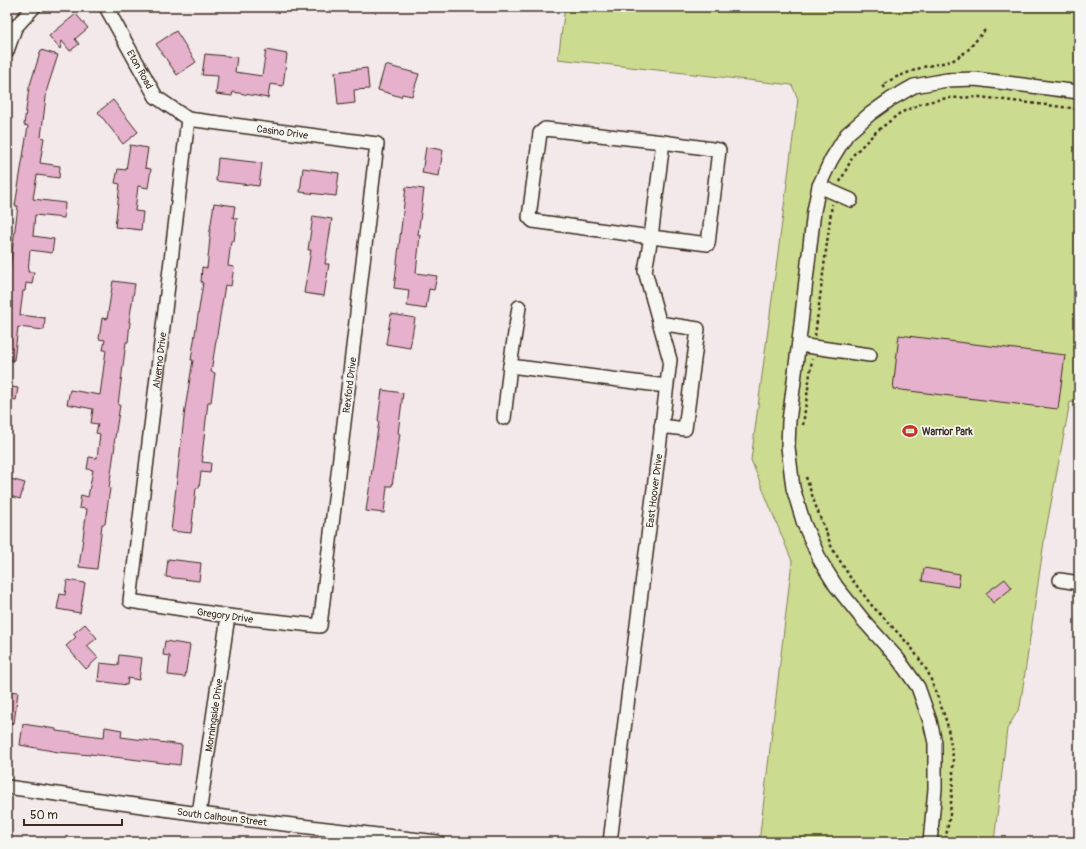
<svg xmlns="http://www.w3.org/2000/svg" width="1086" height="849" font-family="Pangolin,sans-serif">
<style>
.green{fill:#cbdb8f;stroke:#838256}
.building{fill:#e6b1cc;stroke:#3b2a1e}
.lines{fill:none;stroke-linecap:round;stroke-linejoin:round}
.minor-casing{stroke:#3b2a1e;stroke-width:16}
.path{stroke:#3b2a1e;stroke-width:2.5;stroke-dasharray:3 3;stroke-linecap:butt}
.minor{stroke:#f6f6f2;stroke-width:13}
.labels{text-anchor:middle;stroke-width:3.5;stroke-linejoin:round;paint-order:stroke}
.street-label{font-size:10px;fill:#3b2a1e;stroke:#f6f6f2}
.poi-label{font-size:10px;font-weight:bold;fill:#3b2a1e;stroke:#f6f6f2;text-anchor:start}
</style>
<rect width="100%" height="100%" fill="#f3e8ea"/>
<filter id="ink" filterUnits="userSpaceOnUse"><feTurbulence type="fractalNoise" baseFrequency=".025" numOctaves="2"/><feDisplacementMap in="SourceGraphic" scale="8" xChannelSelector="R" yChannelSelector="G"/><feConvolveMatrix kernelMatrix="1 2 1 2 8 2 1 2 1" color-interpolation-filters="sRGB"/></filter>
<g filter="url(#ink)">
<!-- green -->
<path class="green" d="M 565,7 L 1079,7 L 1079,403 L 1070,402 L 1045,535 L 1020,707 L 1007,729 L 994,842 L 759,842 L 792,561 L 751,460 L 798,99 L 792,85 L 558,59 Z"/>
<!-- building -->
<path class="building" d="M 76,14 L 88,28 L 75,39 L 79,44 L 70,51 L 62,41 L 60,49 L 49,36 Z
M 176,31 L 196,62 L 177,75 L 156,44 Z
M 41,50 L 58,55 L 47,89 L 41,137 L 44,138 L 40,163 L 60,166 L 59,178 L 37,175 L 33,199 L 65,203 L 64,218 L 35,215 L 33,236 L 54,239 L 52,253 L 30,250 L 28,272 L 34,272 L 32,284 L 26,283 L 25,291 L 23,291 L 20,315 L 45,318 L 44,330 L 18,327 L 14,360 L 7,360 L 7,291 L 18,206 L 15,206 L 28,126 L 24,125 L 29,88 Z
M 266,50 L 287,54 L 283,86 L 270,84 L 268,98 L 233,92 L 232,96 L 216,94 L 218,76 L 202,75 L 205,54 L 237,57 L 235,72 L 262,76 Z
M 385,65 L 419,74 L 412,96 L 402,94 L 401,97 L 378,90 Z
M 367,68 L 369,89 L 354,90 L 355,103 L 338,105 L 335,72 Z
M 113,100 L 138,132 L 123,144 L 98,112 Z
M 130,145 L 148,148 L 145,168 L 151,169 L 148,188 L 138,186 L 135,211 L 143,212 L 141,230 L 115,227 L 120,184 L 115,183 L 118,169 L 126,170 Z
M 426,147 L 443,150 L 439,176 L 422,173 Z
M 218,158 L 262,163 L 259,186 L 216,181 Z
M 303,168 L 339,173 L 336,196 L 300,192 Z
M 406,187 L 424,189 L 418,235 L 420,235 L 416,273 L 437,276 L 434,290 L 429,289 L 426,309 L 407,306 L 409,290 L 394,288 Z
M 214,203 L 235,206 L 233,218 L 237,218 L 234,241 L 231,241 L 228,266 L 234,267 L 231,286 L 225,285 L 211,372 L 215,373 L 211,402 L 208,402 L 202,456 L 203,456 L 202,462 L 211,463 L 210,473 L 201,472 L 199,488 L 196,488 L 191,533 L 171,531 L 185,409 L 193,360 L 191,360 L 203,283 L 201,282 L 202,267 L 207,268 L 210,238 L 209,237 Z
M 313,216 L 332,219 L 325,264 L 329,264 L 324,296 L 304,293 L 311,250 L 308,250 Z
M 113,281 L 135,284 L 129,322 L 130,322 L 128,342 L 126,342 L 118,405 L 120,405 L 114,444 L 115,445 L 109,488 L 110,488 L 105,524 L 102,524 L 97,569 L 79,567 L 87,509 L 79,508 L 81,495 L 88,497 L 93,470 L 87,469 L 89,457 L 97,458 L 100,434 L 96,433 L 98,424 L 91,423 L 93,409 L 67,404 L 70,390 L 100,395 L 106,350 L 103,350 L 105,340 L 99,339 L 102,318 L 107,319 Z
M 391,314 L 415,318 L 410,348 L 386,344 Z
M 899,335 L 1065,355 L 1058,409 L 893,389 Z
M 7,386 L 18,388 L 16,400 L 7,398 Z
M 382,390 L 403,393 L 398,433 L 400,434 L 392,486 L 387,486 L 384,513 L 366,511 L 379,421 L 378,420 Z
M 7,478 L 25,483 L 20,499 L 7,495 Z
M 168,559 L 201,563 L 199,581 L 166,577 Z
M 924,568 L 960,574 L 958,587 L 922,581 Z
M 1005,579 L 1012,588 L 993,603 L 986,593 Z
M 67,580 L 85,583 L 80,613 L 57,609 L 60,594 L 65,595 Z
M 85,624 L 97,638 L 87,646 L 98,658 L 86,669 L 66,646 L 76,637 L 73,634 Z
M 165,641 L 190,645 L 185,677 L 168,675 L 170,656 L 163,655 Z
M 119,655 L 142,658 L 139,680 L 128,678 L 127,685 L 98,681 L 100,663 L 118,665 Z
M 7,691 L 18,692 L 14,723 L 7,723 Z
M 23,724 L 56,729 L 56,731 L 104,737 L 105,727 L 122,730 L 121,737 L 182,745 L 180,765 L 90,754 L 90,755 L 58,752 L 20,745 Z"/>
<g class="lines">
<!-- minor casing -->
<g class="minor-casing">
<g id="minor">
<path id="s1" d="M 106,7 L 156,97 L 188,119 L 377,144 L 320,626 L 228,616 L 130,601 L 188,119"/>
<path d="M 7,51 L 15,28 L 34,7"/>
<path d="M 545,129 L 663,142 L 719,150 L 708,244 L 651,237 L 533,221 L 529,217 L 540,133 Z"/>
<path d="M 819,186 L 851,200"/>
<path d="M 519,307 L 510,366 L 666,386"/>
<path d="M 659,323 L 698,329 L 685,429 L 661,426"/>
<path d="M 799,345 L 870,355"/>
<path d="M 504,418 L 510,366"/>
<path d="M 1060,580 L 1079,583"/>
<path id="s2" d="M 7,787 L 199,814 L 437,842"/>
<path id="s3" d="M 199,814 L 228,616"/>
<path id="s4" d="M 610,842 L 670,360 L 645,271 L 651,237 L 663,142"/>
<path d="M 930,842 L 935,789 L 935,743 L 930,721 L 918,687 L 898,659 L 864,621 L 836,586 L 821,562 L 804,524 L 793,488 L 788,447 L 789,421 L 799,341 L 814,211 L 819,186 L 831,160 L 847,134 L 870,114 L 891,99 L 914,86 L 947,80 L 975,79 L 1079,92"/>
</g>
</g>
<!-- path -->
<path class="path" d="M 885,88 L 883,85 L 894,78 L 923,67 L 952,61 L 967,51 L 985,30
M 840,182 L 854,154 L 876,132 L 900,113 L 923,103 L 947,98 L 980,97 L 1079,109
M 815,336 L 832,204
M 803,425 L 812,359
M 806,477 L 815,504 L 832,548 L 850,577 L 873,607 L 886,620 L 911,647 L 928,672 L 938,698 L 947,723 L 953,757 L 953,780 L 950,814 L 945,842"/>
<!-- minor -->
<use href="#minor" class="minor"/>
</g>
</g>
<!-- icons -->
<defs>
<g id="stadium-bare" transform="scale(1.2)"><path d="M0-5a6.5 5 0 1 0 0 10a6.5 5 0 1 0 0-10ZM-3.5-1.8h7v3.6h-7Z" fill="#c8321e" stroke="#f6f6f2" stroke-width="2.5" paint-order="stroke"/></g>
</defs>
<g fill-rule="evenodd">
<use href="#stadium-bare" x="910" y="431"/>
</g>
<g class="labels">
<!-- street labels -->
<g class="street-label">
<text dy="4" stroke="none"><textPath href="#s1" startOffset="71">Eton Road</textPath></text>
<text dy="4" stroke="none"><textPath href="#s1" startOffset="237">Casino Drive</textPath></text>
<text dy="4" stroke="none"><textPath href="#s1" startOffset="1252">Alverno Drive</textPath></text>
<text transform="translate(349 385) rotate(-83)" y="4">Rexford Drive</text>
<text dy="4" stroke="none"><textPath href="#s4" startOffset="354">East Hoover Drive</textPath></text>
<text transform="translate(225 615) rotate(8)" y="4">Gregory Drive</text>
<text dy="4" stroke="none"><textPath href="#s3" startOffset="100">Morningside Drive</textPath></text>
<text dy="4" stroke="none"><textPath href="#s2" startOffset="217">South Calhoun Street</textPath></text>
</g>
<!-- poi labels -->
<g class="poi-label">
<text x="922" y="435">Warrior Park</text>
</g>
</g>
<!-- margin -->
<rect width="1086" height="849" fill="none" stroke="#f6f6f2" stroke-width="24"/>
<rect x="12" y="12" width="1062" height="825" fill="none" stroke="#3b2a1e" stroke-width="1.5" filter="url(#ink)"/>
<!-- scale -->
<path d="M24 819v6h98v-6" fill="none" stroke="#3b2a1e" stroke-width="2"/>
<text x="30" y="819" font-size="12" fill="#3b2a1e" stroke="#f6f6f2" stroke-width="3" paint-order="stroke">50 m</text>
</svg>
